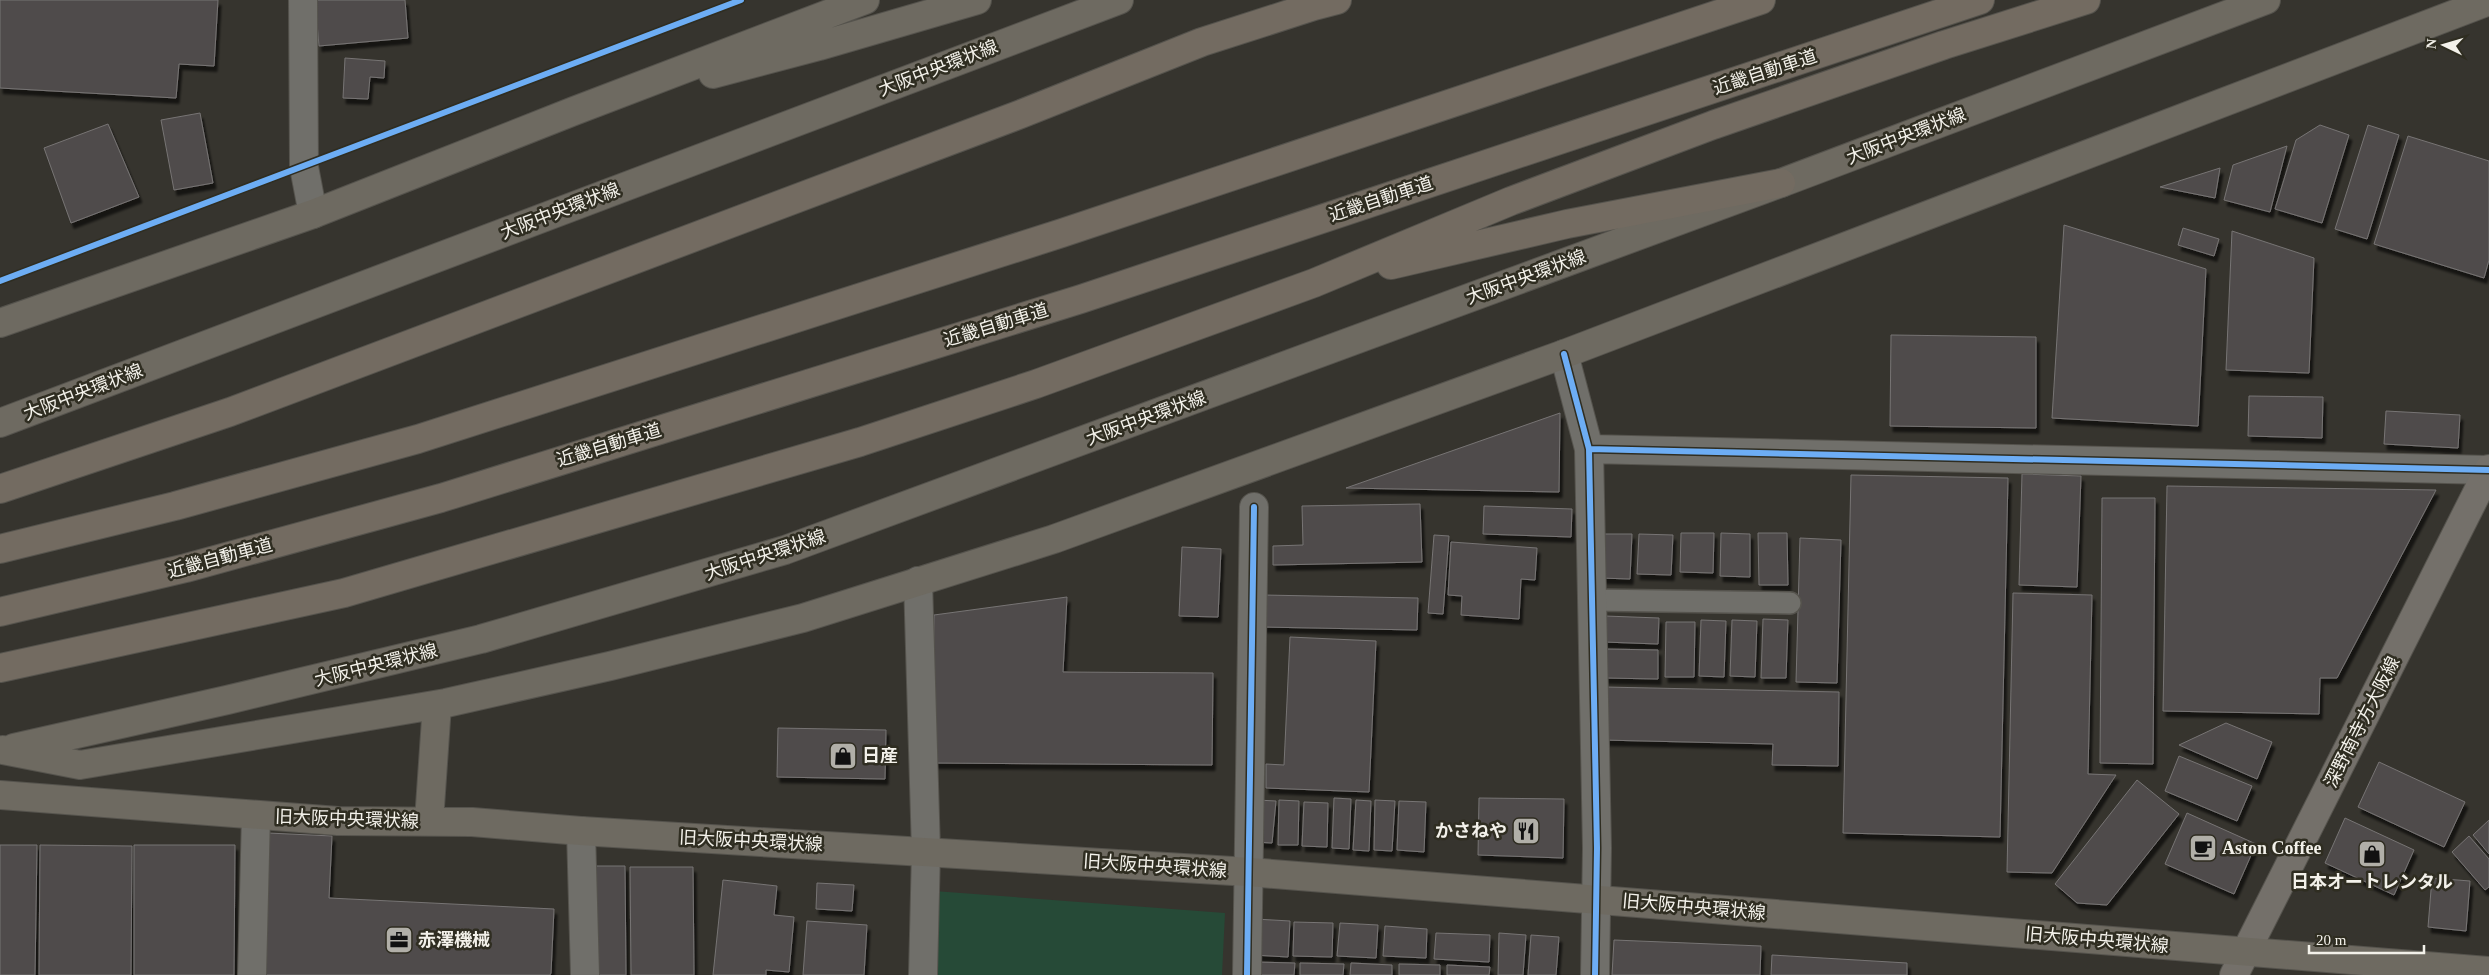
<svg xmlns="http://www.w3.org/2000/svg" width="2489" height="975" font-family="'Times New Roman','Noto Sans JP',serif">
<style>
.green{fill:#264a37}
.building{fill:#4f4c4b;stroke:#777474;filter:url(#shadow)}
.lines{fill:none;stroke-linecap:round;stroke-linejoin:round}
.service-casing{stroke:#55534d;stroke-width:24}
.minor-casing{stroke:#55534d;stroke-width:30}
.tertiary-casing{stroke:#55534d;stroke-width:30}
.secondary-casing{stroke:#55534d;stroke-width:30}
.primary-casing{stroke:#55534d;stroke-width:30}
.motorway-casing{stroke:#55534d;stroke-width:30}
.service{stroke:#706f6a;stroke-width:21}
.minor{stroke:#706f6a;stroke-width:28}
.tertiary{stroke:#706f6a;stroke-width:28}
.secondary{stroke:#74706a;stroke-width:28}
.primary{stroke:#6e6a61;stroke-width:28}
.motorway{stroke:#736b61;stroke-width:28}
.cycleway-casing{stroke:#2f2d21;stroke-width:9}
.cycleway{stroke:#6dadf4;stroke-width:6}
.labels{text-anchor:middle;stroke-width:5;stroke-linejoin:round;paint-order:stroke}
.street-label{font-size:18px;fill:#f3f1ea;stroke:#2f2d21}
.poi-label{font-size:18px;font-weight:bold;fill:#f3f1ea;stroke:#2f2d21;text-anchor:start}
</style>
<defs>
<filter id="shadow"><feDropShadow dx="3" dy="5.5" stdDeviation="1" flood-color="#0009"/></filter>
</defs>
<rect width="100%" height="100%" fill="#36342e"/>
<!-- green -->
<path class="green" d="M 934,891 L 1225,913 L 1222,975 L 933,975 Z"/>
<!-- building -->
<path class="building" d="M 0,0 L 218,0 L 214,66 L 179,64 L 176,98 L 0,88 Z
M 315,0 L 405,0 L 408,38 L 319,46 Z
M 345,58 L 385,61 L 384,78 L 370,77 L 368,99 L 343,98 Z
M 200,113 L 213,183 L 174,190 L 161,120 Z
M 108,124 L 139,197 L 71,223 L 44,148 Z
M 2320,125 L 2349,135 L 2322,223 L 2275,209 L 2296,140 Z
M 2368,125 L 2399,135 L 2367,239 L 2335,229 Z
M 2408,136 L 2489,161 L 2489,260 L 2484,278 L 2374,244 Z
M 2287,146 L 2270,212 L 2224,200 L 2233,165 Z
M 2220,168 L 2215,198 L 2160,187 Z
M 2064,225 L 2206,269 L 2198,426 L 2052,418 Z
M 2183,228 L 2219,239 L 2214,256 L 2178,245 Z
M 2232,231 L 2314,258 L 2309,373 L 2226,370 Z
M 1891,335 L 2036,337 L 2036,428 L 1890,426 Z
M 2249,396 L 2323,397 L 2322,438 L 2248,436 Z
M 2386,411 L 2460,415 L 2458,448 L 2384,444 Z
M 1560,413 L 1559,492 L 1346,488 Z
M 2022,474 L 2081,476 L 2077,587 L 2019,585 Z
M 1851,475 L 2008,478 L 2000,837 L 1843,833 Z
M 2167,486 L 2436,490 L 2337,678 L 2320,678 L 2319,714 L 2163,711 Z
M 2102,498 L 2155,498 L 2153,764 L 2100,763 Z
M 1420,504 L 1422,562 L 1273,565 L 1273,546 L 1303,545 L 1302,506 Z
M 1484,506 L 1572,509 L 1571,537 L 1483,534 Z
M 1681,533 L 1714,533 L 1713,573 L 1680,572 Z
M 1721,533 L 1750,534 L 1750,577 L 1720,576 Z
M 1758,533 L 1787,533 L 1788,585 L 1759,585 Z
M 1602,534 L 1632,534 L 1630,579 L 1600,578 Z
M 1639,534 L 1673,535 L 1671,575 L 1637,574 Z
M 1434,535 L 1449,536 L 1443,614 L 1428,613 Z
M 1800,538 L 1841,540 L 1837,683 L 1796,682 Z
M 1451,542 L 1537,548 L 1535,580 L 1521,579 L 1519,619 L 1461,615 L 1462,596 L 1448,595 Z
M 1182,547 L 1221,549 L 1218,617 L 1179,616 Z
M 2013,593 L 2092,595 L 2088,774 L 2116,775 L 2052,873 L 2007,872 Z
M 1263,595 L 1418,598 L 1417,630 L 1262,627 Z
M 1067,597 L 1063,672 L 1213,673 L 1212,765 L 932,763 L 934,615 Z
M 1605,616 L 1659,618 L 1658,644 L 1604,642 Z
M 1763,619 L 1788,620 L 1786,678 L 1761,678 Z
M 1701,620 L 1726,621 L 1724,677 L 1699,676 Z
M 1732,620 L 1757,621 L 1755,677 L 1730,676 Z
M 1666,622 L 1695,622 L 1694,677 L 1665,677 Z
M 1290,637 L 1376,641 L 1369,792 L 1266,788 L 1266,764 L 1284,765 Z
M 1605,649 L 1658,650 L 1658,679 L 1605,678 Z
M 1604,687 L 1839,692 L 1838,766 L 1772,765 L 1773,744 L 1602,740 Z
M 2226,723 L 2272,742 L 2257,779 L 2179,745 Z
M 778,728 L 886,730 L 885,779 L 777,777 Z
M 2179,756 L 2252,786 L 2237,821 L 2165,791 Z
M 2379,762 L 2465,802 L 2444,847 L 2358,807 Z
M 2137,780 L 2179,814 L 2107,905 L 2077,903 L 2055,884 Z
M 1334,798 L 1351,799 L 1349,849 L 1332,848 Z
M 1479,798 L 1564,799 L 1563,858 L 1478,855 Z
M 1257,800 L 1276,801 L 1272,843 L 1254,842 Z
M 1279,800 L 1299,801 L 1298,845 L 1278,845 Z
M 1356,800 L 1371,801 L 1369,851 L 1353,850 Z
M 1375,800 L 1395,801 L 1392,851 L 1374,850 Z
M 1399,801 L 1426,802 L 1424,852 L 1397,850 Z
M 1304,802 L 1328,803 L 1327,847 L 1302,846 Z
M 2187,813 L 2256,844 L 2234,894 L 2165,864 Z
M 2345,818 L 2414,850 L 2394,895 L 2325,863 Z
M 2489,820 L 2489,854 L 2473,835 Z
M 268,833 L 332,836 L 329,898 L 554,909 L 551,973 L 550,975 L 261,975 Z
M 2469,836 L 2489,859 L 2489,887 L 2485,890 L 2452,852 Z
M 0,845 L 37,845 L 35,975 L 0,975 Z
M 40,845 L 132,846 L 131,975 L 39,975 Z
M 134,845 L 235,845 L 234,975 L 134,975 Z
M 593,866 L 625,866 L 626,975 L 594,975 Z
M 630,867 L 693,867 L 694,975 L 631,975 Z
M 2432,878 L 2470,881 L 2466,931 L 2428,927 Z
M 723,880 L 777,886 L 774,915 L 794,917 L 789,972 L 766,970 L 766,975 L 713,975 Z
M 817,883 L 854,885 L 852,911 L 816,909 Z
M 1255,919 L 1290,921 L 1288,957 L 1253,955 Z
M 807,921 L 867,925 L 864,975 L 803,975 Z
M 1294,922 L 1333,923 L 1332,957 L 1293,956 Z
M 1340,923 L 1378,925 L 1376,958 L 1337,956 Z
M 1385,926 L 1427,929 L 1426,958 L 1383,956 Z
M 1436,933 L 1490,935 L 1489,962 L 1434,959 Z
M 1499,933 L 1526,935 L 1523,975 L 1498,975 Z
M 1531,935 L 1559,937 L 1556,975 L 1528,975 Z
M 1614,940 L 1761,946 L 1760,975 L 1612,975 Z
M 1772,955 L 1907,963 L 1907,975 L 1771,975 Z
M 1254,962 L 1295,963 L 1294,975 L 1253,975 Z
M 1300,963 L 1344,964 L 1343,975 L 1300,975 Z
M 1351,963 L 1392,965 L 1392,975 L 1350,975 Z
M 1399,964 L 1440,965 L 1440,975 L 1399,975 Z
M 1447,965 L 1490,967 L 1489,975 L 1447,975 Z"/>
<g class="lines">
<!-- service casing -->
<g class="service-casing">
<path id="service" d="M 1591,600 L 1790,603"/>
</g>
<!-- minor casing -->
<g class="minor-casing">
<path id="minor" d="M 1564,354 L 1589,449 L 1597,848 L 1595,975
M 1589,449 L 2489,470
M 918,581 L 926,851 L 923,975
M 581,831 L 585,975
M 252,975 L 256,815
M 1247,975 L 1254,507"/>
</g>
<!-- tertiary casing -->
<g class="tertiary-casing">
<path id="tertiary" d="M 303,0 L 304,167 L 313,214"/>
</g>
<!-- secondary casing -->
<g class="secondary-casing">
<path id="secondary" d="M 2234,975 L 2489,469"/>
</g>
<!-- primary casing -->
<g class="primary-casing">
<path id="primary" d="M 713,74 L 819,46 L 977,0
M 0,323 L 313,214 L 574,111 L 865,0
M 0,423 L 1119,0
M 14,748 L 227,700 L 481,639 L 785,550 L 1781,183 L 2266,0
M 3,750 L 80,765 L 446,703 L 610,666 L 803,618 L 1054,539 L 1564,354 L 2489,1
M 0,795 L 338,821 L 472,822 L 581,831 L 1249,872 L 2489,971
M 429,821 L 437,705"/>
</g>
<!-- motorway casing -->
<g class="motorway-casing">
<path id="motorway" d="M 1391,265 L 1567,224 L 1781,183
M 0,489 L 230,412 L 1021,114 L 1202,42 L 1314,6 L 1337,0
M 0,549 L 175,506 L 418,439 L 1062,233 L 1761,0
M 0,612 L 186,568 L 441,498 L 1081,299 L 1980,0
M 0,668 L 344,593 L 860,442 L 1036,384 L 1314,283 L 1511,201 L 1713,125 L 1944,45 L 2086,0"/>
</g>
<!-- service -->
<use href="#service" class="service"/>
<!-- minor -->
<use href="#minor" class="minor"/>
<!-- tertiary -->
<use href="#tertiary" class="tertiary"/>
<!-- secondary -->
<use href="#secondary" class="secondary"/>
<!-- primary -->
<use href="#primary" class="primary"/>
<!-- motorway -->
<use href="#motorway" class="motorway"/>
<!-- cycleway casing -->
<g class="cycleway-casing">
<path id="cycleway" d="M 0,281 L 741,0
M 1564,354 L 1589,449 L 1597,848 L 1595,975
M 1589,449 L 2489,470
M 1247,975 L 1254,507"/>
</g>
<!-- cycleway -->
<use href="#cycleway" class="cycleway"/>
</g>
<!-- icons -->
<defs>
<g id="shop-square" transform="scale(1.4375)"><rect x="-9" y="-9" width="18" height="18" rx="4" fill="#b1afa8" stroke="#2f2d21"/><path d="M-5-2.5h2.3a2.7 3.5 0 0 1 5.4 0H5L5.5 6h-11ZM-1.5-2.5h3a1.5 2.3 0 0 0-3 0Z" fill="#111"/></g>
<g id="restaurant-square" transform="scale(1.4375)"><rect x="-9" y="-9" width="18" height="18" rx="4" fill="#b1afa8" stroke="#2f2d21"/><path d="M-5-6h1v4h1v-4h1v4h1v-4h1v5L-1.5 .5V6h-2V.5L-5-1ZM5-6V6H3V1.5H1.5Q1.5-4 5-6Z" fill="#111"/></g>
<g id="cafe-square" transform="scale(1.4375)"><rect x="-9" y="-9" width="18" height="18" rx="4" fill="#b1afa8" stroke="#2f2d21"/><path d="M-5.5-4.5H6V0H3Q3 3.5 0 3.5H-2.5Q-5.5 3.5-5.5 0ZM3-3.2v2h1.7v-2ZM-6 4.5H4V6H-6Z" fill="#111"/></g>
<g id="office-square" transform="scale(1.4375)"><rect x="-9" y="-9" width="18" height="18" rx="4" fill="#b1afa8" stroke="#2f2d21"/><path d="M-6-3h4V-5.5h4V-3h4V5H-6ZM-1-4.5V-3h2v-1.5ZM-6 0V1H6V0Z" fill="#111"/></g>
</defs>
<g fill-rule="evenodd">
<use href="#shop-square" x="843" y="756"/>
<use href="#restaurant-square" x="1526" y="831"/>
<use href="#cafe-square" x="2203" y="848"/>
<use href="#shop-square" x="2372" y="854"/>
<use href="#office-square" x="399" y="940"/>
</g>
<g class="labels">
<!-- street labels -->
<g class="street-label">
<text transform="translate(938 68) rotate(-21)" y="6">大阪中央環状線</text>
<text transform="translate(1765 72) rotate(-18)" y="6">近畿自動車道</text>
<text transform="translate(1906 136) rotate(-21)" y="6">大阪中央環状線</text>
<text transform="translate(1381 199) rotate(-18)" y="6">近畿自動車道</text>
<text transform="translate(560 211) rotate(-21)" y="6">大阪中央環状線</text>
<text transform="translate(1526 277) rotate(-20)" y="6">大阪中央環状線</text>
<text transform="translate(996 325) rotate(-17)" y="6">近畿自動車道</text>
<text transform="translate(83 392) rotate(-21)" y="6">大阪中央環状線</text>
<text transform="translate(1146 418) rotate(-20)" y="6">大阪中央環状線</text>
<text transform="translate(609 445) rotate(-17)" y="6">近畿自動車道</text>
<text transform="translate(765 555) rotate(-18)" y="6">大阪中央環状線</text>
<text transform="translate(220 558) rotate(-15)" y="6">近畿自動車道</text>
<text transform="translate(376 665) rotate(-14)" y="6">大阪中央環状線</text>
<text transform="translate(2362 722) rotate(-63)" y="6">深野南寺方大阪線</text>
<text transform="translate(347 819) rotate(2)" y="6">旧大阪中央環状線</text>
<text transform="translate(751 841) rotate(3)" y="6">旧大阪中央環状線</text>
<text transform="translate(1155 866) rotate(4)" y="6">旧大阪中央環状線</text>
<text transform="translate(1694 907) rotate(5)" y="6">旧大阪中央環状線</text>
<text transform="translate(2097 940) rotate(5)" y="6">旧大阪中央環状線</text>
</g>
<!-- poi labels -->
<g class="poi-label">
<text x="862" y="762">日産</text>
<text x="1507" y="837" text-anchor="end">かさねや</text>
<text x="2222" y="854">Aston Coffee</text>
<text x="2372" y="888" text-anchor="middle">日本オートレンタル</text>
<text x="418" y="946">赤澤機械</text>
</g>
</g>
<!-- north arrow -->
<g transform="translate(2444 45) rotate(275)" stroke="#2f2d21" stroke-width="4" paint-order="stroke">
<path d="M0-4L9 19L0 12L-9 19Z" fill="#f3f1ea"/>
<text y="-8" font-size="14" font-weight="bold" text-anchor="middle" fill="#f3f1ea">N</text>
</g>
<!-- scale -->
<path d="M2309 945v8h115v-8" fill="none" stroke="#f3f1ea" stroke-width="2.5"/>
<text x="2316" y="945" font-size="15" fill="#f3f1ea" stroke="#2f2d21" stroke-width="4" paint-order="stroke">20 m</text>
</svg>
